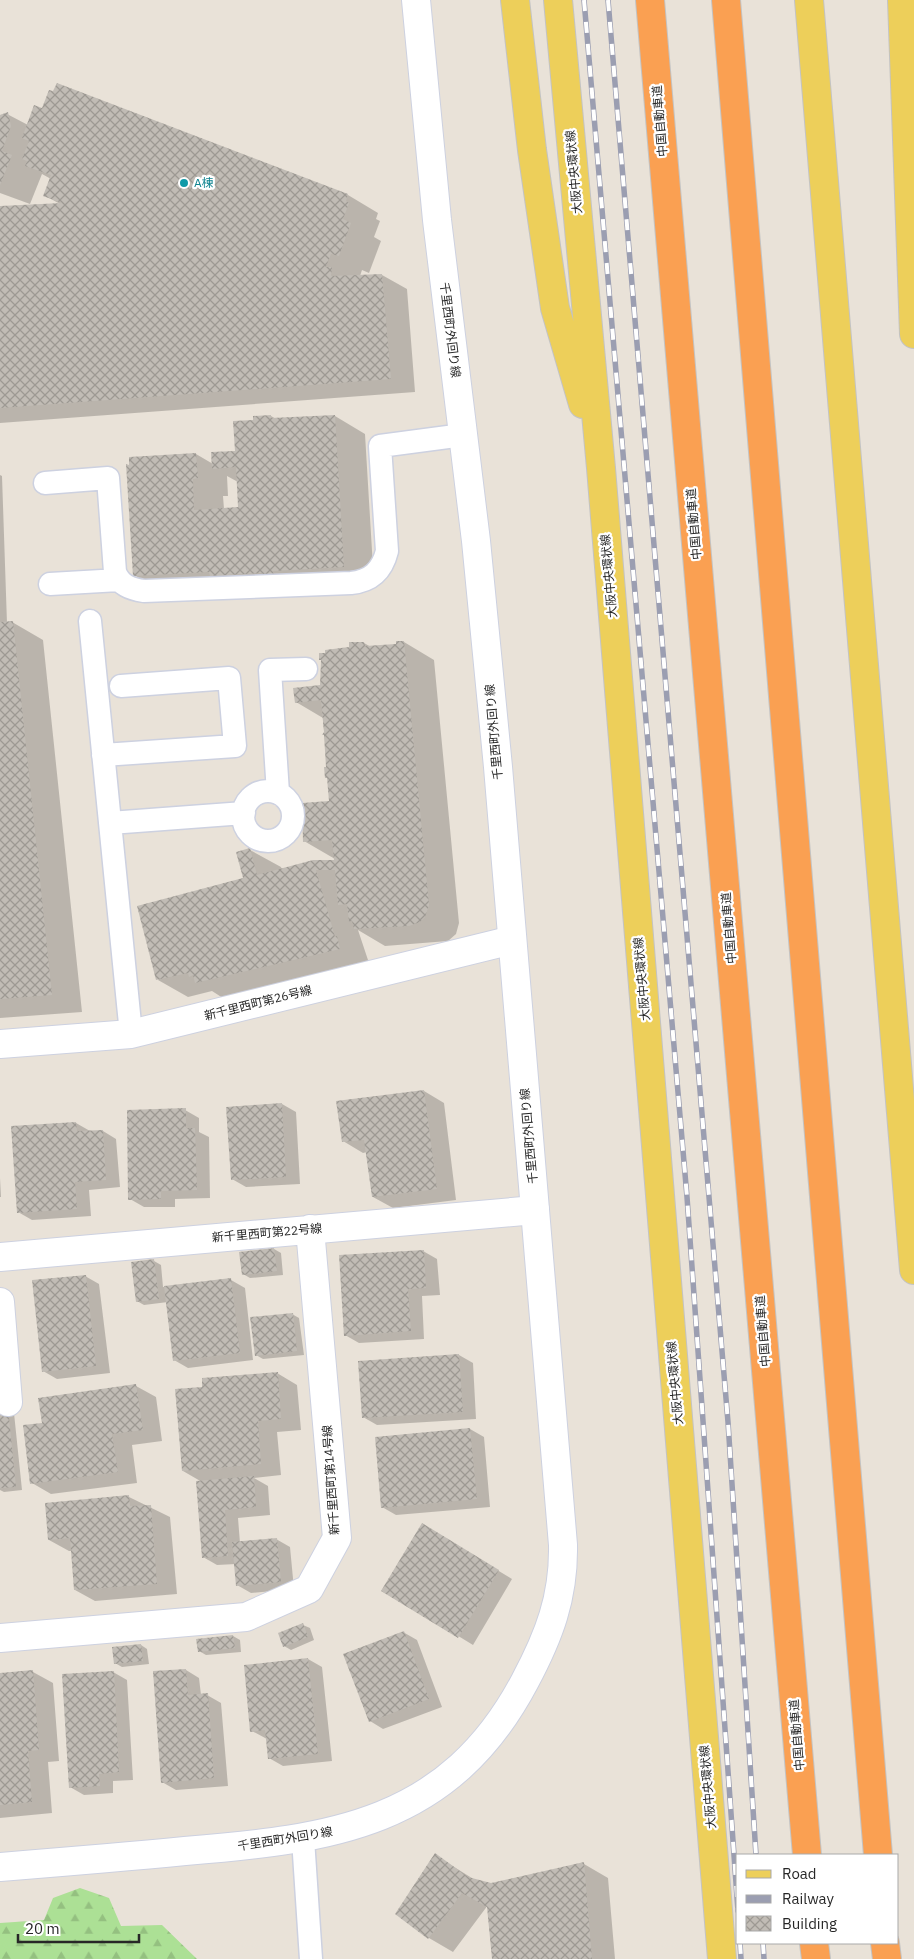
<svg xmlns="http://www.w3.org/2000/svg" width="914" height="1959" font-family="'IBM Plex Sans','Noto Sans JP',sans-serif">
<style>
.forest{fill:url(#forest-firs)}
.shadow{fill:#0003;fill-rule:evenodd}
.building{fill:url(#building-cross-hatch)}
.lines{fill:none;stroke-linecap:round;stroke-linejoin:round}
.service-casing{stroke:#cdd1e0;stroke-width:25}
.minor-casing{stroke:#cdd1e0;stroke-width:30}
.tertiary-casing{stroke:#cdd1e0;stroke-width:30}
.primary-casing{stroke:#c3c3c3;stroke-width:30}
.motorway-casing{stroke:#c3c3c3;stroke-width:30}
.service{stroke:#fff;stroke-width:22}
.minor{stroke:#fff;stroke-width:28}
.tertiary{stroke:#fff;stroke-width:28}
.primary{stroke:#edcf5a;stroke-width:28}
.motorway{stroke:#faa052;stroke-width:28}
.rail-casing{stroke:#9b9eb1;stroke-width:5.5}
.rail{stroke:#fff;stroke-width:4;stroke-dasharray:11;stroke-linecap:butt}
.culture-dot{fill:#0f9aa8;stroke:#fff;stroke-width:2}
.labels{text-anchor:middle;stroke-width:4.5;stroke-linejoin:round;paint-order:stroke}
.street-label{font-size:12px;fill:#272727;stroke:#fff}
.culture-label{font-size:12px;fill:#0d838f;stroke:#fff;text-anchor:start}
</style>
<defs>
<pattern id="forest-firs" width="22" height="20" patternUnits="userSpaceOnUse" patternTransform="scale(1.25)"><rect width="22" height="20" fill="#ace095"/><path d="M5 1l3.5 6h-7zM16 11l3.5 6h-7z" fill="#94c080"/></pattern>
<pattern id="building-cross-hatch" width="8" height="8" patternUnits="userSpaceOnUse" patternTransform="scale(1.25)"><rect width="8" height="8" fill="#c1bcb5"/><path d="M0 0l8 8M0 8l8-8" fill="none" stroke="#9d9993"/></pattern>
</defs>
<rect width="100%" height="100%" fill="#e9e2d8"/>
<!-- forest -->
<path class="forest" d="M 80,1888 L 109,1898 L 121,1926 L 162,1925 L 197,1959 L 0,1959 L 0,1923 L 44,1920 L 53,1898 Z"/>
<!-- shadow -->
<path class="shadow" d="M 58,85 L 348,195 L 378,213 L 376,219 L 380,221 L 374,237 L 381,241 L 369,273 L 362,270 L 360,276 L 382,275 L 407,289 L 415,392 L 0,423 L 0,207 L 60,204 L 44,195 L 51,179 L 42,174 L 30,204 L 0,193 L 0,115 L 7,114 L 28,125 L 43,109 Z
M 271,416 L 276,419 L 335,416 L 365,434 L 374,584 L 165,593 L 134,575 L 130,459 L 196,454 L 213,464 L 236,452 L 254,421 L 254,418 ZM 227,476 L 238,482 L 239,508 L 224,509 L 223,496 L 228,496 Z
M 0,475 L 2,476 L 7,623 L 12,622 L 43,640 L 82,1012 L 0,1018 Z
M 404,642 L 434,660 L 459,923 L 456,934 L 448,941 L 385,946 L 358,930 L 370,966 L 226,1000 L 212,991 L 188,997 L 158,980 L 244,879 L 250,850 L 281,867 L 282,870 L 335,861 L 335,859 L 304,841 L 330,802 L 323,718 L 296,702 L 321,687 L 350,648 L 364,643 L 371,647 L 397,645 Z
M 424,1091 L 444,1103 L 456,1200 L 393,1208 L 373,1197 L 367,1152 L 363,1153 L 343,1141 Z
M 282,1104 L 296,1112 L 300,1184 L 246,1187 L 232,1179 Z
M 185,1110 L 199,1118 L 199,1132 L 209,1137 L 210,1198 L 175,1199 L 175,1207 L 144,1207 L 130,1199 Z
M 76,1123 L 90,1131 L 103,1131 L 116,1139 L 120,1187 L 89,1190 L 91,1216 L 32,1220 L 18,1212 Z
M 0,1178 L 1,1197 L 0,1197 Z
M 274,1249 L 281,1253 L 283,1275 L 250,1278 L 243,1274 Z
M 423,1251 L 437,1259 L 440,1295 L 422,1296 L 424,1339 L 359,1343 L 345,1335 Z
M 154,1261 L 161,1265 L 163,1287 L 231,1280 L 245,1288 L 253,1360 L 188,1368 L 174,1360 L 168,1302 L 144,1305 L 137,1301 Z
M 85,1276 L 99,1284 L 110,1373 L 57,1379 L 43,1371 Z
M 292,1314 L 299,1318 L 304,1355 L 263,1359 L 256,1355 Z
M 459,1355 L 473,1363 L 476,1419 L 377,1425 L 363,1417 Z
M 277,1373 L 297,1385 L 301,1430 L 277,1432 L 281,1475 L 254,1478 L 268,1486 L 270,1515 L 238,1518 L 240,1543 L 276,1539 L 290,1547 L 294,1589 L 251,1593 L 237,1585 L 236,1564 L 217,1565 L 203,1557 L 202,1482 L 183,1471 L 204,1388 Z
M 136,1386 L 156,1397 L 162,1441 L 132,1445 L 137,1483 L 51,1494 L 32,1483 L 43,1424 Z
M 0,1410 L 14,1413 L 22,1490 L 4,1492 L 0,1490 Z
M 470,1429 L 484,1437 L 490,1507 L 396,1515 L 382,1507 Z
M 129,1497 L 170,1517 L 177,1594 L 95,1601 L 75,1590 L 72,1551 L 69,1551 L 49,1540 Z
M 436,1533 L 512,1579 L 473,1645 L 383,1590 Z
M 303,1625 L 310,1628 L 314,1640 L 291,1650 L 284,1646 Z
M 403,1632 L 417,1640 L 442,1707 L 383,1729 L 370,1721 Z
M 233,1636 L 240,1640 L 241,1652 L 206,1655 L 199,1651 L 197,1640 Z
M 141,1645 L 147,1649 L 149,1664 L 122,1667 L 115,1663 Z
M 308,1659 L 322,1667 L 332,1761 L 283,1766 L 269,1758 L 267,1739 L 252,1731 Z
M 186,1670 L 199,1678 L 201,1695 L 207,1695 L 221,1703 L 228,1786 L 176,1790 L 162,1782 Z
M 33,1672 L 53,1683 L 59,1761 L 48,1762 L 52,1813 L 0,1818 L 0,1674 Z
M 113,1672 L 127,1680 L 133,1780 L 113,1781 L 113,1793 L 84,1795 L 70,1787 Z
M 435,1855 L 475,1880 L 491,1885 L 584,1864 L 608,1878 L 615,1959 L 494,1959 L 488,1905 L 453,1952 L 429,1938 L 397,1914 Z"/>
<!-- building -->
<path class="building" d="M 57,83 L 348,194 L 346,201 L 349,203 L 343,219 L 351,223 L 339,256 L 331,254 L 326,267 L 332,267 L 331,276 L 382,274 L 391,379 L 0,408 L 0,206 L 62,203 L 43,196 L 51,175 L 25,166 L 27,161 L 22,159 L 29,141 L 22,138 L 34,105 L 42,108 L 49,90 L 53,91 Z
M 8,112 L 11,126 L 2,151 L 12,155 L 0,185 L 0,115 Z
M 271,415 L 271,418 L 335,415 L 344,567 L 273,571 L 274,576 L 262,577 L 262,573 L 210,576 L 209,572 L 133,576 L 126,464 L 129,465 L 129,457 L 196,453 L 198,478 L 193,479 L 194,510 L 238,507 L 236,467 L 212,469 L 211,452 L 235,451 L 233,421 L 253,420 L 253,416 Z
M 13,621 L 52,995 L 0,999 L 0,622 Z
M 396,641 L 404,641 L 429,905 L 425,917 L 420,922 L 409,926 L 354,929 L 352,921 L 349,922 L 347,904 L 338,905 L 335,870 L 316,870 L 335,937 L 337,936 L 340,949 L 195,983 L 193,975 L 189,977 L 188,973 L 156,980 L 137,906 L 243,878 L 236,852 L 250,848 L 257,875 L 313,860 L 334,860 L 332,840 L 303,842 L 302,803 L 329,801 L 327,778 L 325,778 L 324,767 L 326,767 L 324,735 L 322,735 L 324,732 L 321,700 L 295,703 L 293,688 L 320,685 L 321,660 L 319,660 L 319,653 L 325,653 L 325,650 L 349,647 L 349,642 L 364,642 L 365,646 L 396,644 Z
M 424,1090 L 437,1189 L 372,1197 L 364,1140 L 342,1142 L 336,1101 Z
M 282,1103 L 286,1177 L 231,1180 L 226,1107 Z
M 186,1108 L 186,1128 L 195,1128 L 197,1190 L 161,1191 L 161,1199 L 128,1200 L 127,1110 Z
M 76,1122 L 77,1131 L 103,1130 L 106,1180 L 75,1182 L 77,1209 L 17,1213 L 11,1126 Z
M 274,1248 L 277,1271 L 242,1275 L 239,1252 Z
M 424,1250 L 426,1288 L 408,1289 L 411,1331 L 344,1336 L 339,1255 Z
M 154,1259 L 159,1299 L 136,1302 L 131,1262 Z
M 86,1275 L 96,1366 L 42,1372 L 32,1280 Z
M 231,1278 L 240,1353 L 173,1361 L 164,1286 Z
M 293,1313 L 297,1351 L 255,1356 L 250,1317 Z
M 459,1354 L 463,1412 L 362,1418 L 358,1361 Z
M 278,1372 L 281,1419 L 258,1421 L 261,1464 L 182,1471 L 175,1389 L 202,1387 L 202,1378 Z
M 136,1384 L 143,1430 L 112,1434 L 118,1472 L 30,1484 L 23,1425 L 42,1423 L 38,1398 Z
M 8,1408 L 16,1487 L 0,1488 L 0,1409 Z
M 470,1428 L 477,1499 L 381,1508 L 375,1437 Z
M 254,1476 L 256,1507 L 225,1510 L 228,1556 L 202,1558 L 196,1481 Z
M 129,1495 L 130,1506 L 151,1505 L 157,1584 L 74,1590 L 70,1538 L 48,1540 L 45,1503 Z
M 422,1523 L 499,1570 L 458,1638 L 381,1591 Z
M 277,1538 L 281,1582 L 236,1586 L 232,1542 Z
M 303,1623 L 308,1637 L 283,1647 L 278,1633 Z
M 404,1631 L 429,1699 L 369,1722 L 343,1654 Z
M 233,1635 L 235,1648 L 198,1652 L 196,1639 Z
M 141,1644 L 143,1661 L 114,1664 L 112,1647 Z
M 308,1658 L 318,1754 L 268,1759 L 265,1730 L 250,1732 L 244,1665 Z
M 186,1669 L 188,1695 L 208,1693 L 214,1778 L 161,1783 L 153,1671 Z
M 33,1670 L 39,1750 L 28,1751 L 32,1802 L 0,1805 L 0,1673 Z
M 114,1671 L 119,1772 L 99,1774 L 100,1786 L 69,1788 L 62,1674 Z
M 435,1853 L 468,1877 L 491,1883 L 584,1862 L 592,1959 L 492,1959 L 487,1907 L 462,1893 L 428,1939 L 395,1914 Z"/>
<g class="lines">
<!-- service casing -->
<g class="service-casing">
<path id="service" d="M 45,483 L 108,478 L 115,572 C 120,585 130,589 144,591 L 351,583 C 371,581 382,571 387,551 L 380,446 L 463,435
M 50,584 L 119,580
M 90,621 L 131,1034
M 103,755 L 235,746 L 229,678 L 121,686
M243 816a25 25 0 1 1 50 0a25 25 0 1 1-50 0Z
M 278,793 L 270,670 L 306,669
M 110,823 L 244,813
M 303,1839 L 311,1959"/>
</g>
<!-- minor casing -->
<g class="minor-casing">
<path id="minor" d="M 0,1044 L 131,1034 L 512,940
M 0,1257 L 535,1210
M 0,1302 L 8,1402
M 0,1638 L 246,1617 L 309,1589 L 337,1538 L 310,1229"/>
</g>
<!-- tertiary casing -->
<g class="tertiary-casing">
<path id="tertiary" d="M 0,1867 C 62,1862 123,1857 185,1851 C 331,1839 449,1825 525,1681 C 549,1636 564,1597 563,1545 L 498,767 L 476,541 L 437,220 L 416,0"/>
</g>
<!-- primary casing -->
<g class="primary-casing">
<path id="primary" d="M 515,0 L 532,150 L 555,308 L 583,404
M 558,0 L 601,468 L 722,1959
M 809,0 L 914,1270
M 902,0 L 914,334"/>
</g>
<!-- motorway casing -->
<g class="motorway-casing">
<path id="motorway" d="M 650,0 L 807,1855
M 726,0 L 878,1855
M 814,1943 L 816,1959
M 885,1943 L 887,1959"/>
</g>
<!-- service -->
<use href="#service" class="service"/>
<!-- minor -->
<use href="#minor" class="minor"/>
<!-- tertiary -->
<use href="#tertiary" class="tertiary"/>
<!-- primary -->
<use href="#primary" class="primary"/>
<!-- motorway -->
<use href="#motorway" class="motorway"/>
<!-- rail casing -->
<g class="rail-casing">
<path id="rail" d="M 584,0 L 687,1197 L 738,1911
M 608,0 L 728,1422 L 756,1855
M 740,1943 L 741,1959
M 763,1943 L 764,1959"/>
</g>
<!-- rail -->
<use href="#rail" class="rail"/>
</g>
<!-- markers -->
<circle class="culture-dot" cx="184" cy="183" r="5"/>
<g class="labels">
<!-- street labels -->
<g class="street-label">
<text transform="translate(660 121) rotate(-95)" y="4">中国自動車道</text>
<text transform="translate(574 172) rotate(-95)" y="4">大阪中央環状線</text>
<text transform="translate(450 330) rotate(83)" y="4">千里西町外回り線</text>
<text transform="translate(694 524) rotate(-95)" y="4">中国自動車道</text>
<text transform="translate(609 576) rotate(-95)" y="4">大阪中央環状線</text>
<text transform="translate(494 732) rotate(-95)" y="4">千里西町外回り線</text>
<text transform="translate(729 928) rotate(-95)" y="4">中国自動車道</text>
<text transform="translate(642 979) rotate(-95)" y="4">大阪中央環状線</text>
<text transform="translate(258 1003) rotate(-14)" y="4">新千里西町第26号線</text>
<text transform="translate(529 1136) rotate(-95)" y="4">千里西町外回り線</text>
<text transform="translate(267 1233) rotate(-5)" y="4">新千里西町第22号線</text>
<text transform="translate(763 1331) rotate(-95)" y="4">中国自動車道</text>
<text transform="translate(675 1383) rotate(-95)" y="4">大阪中央環状線</text>
<text transform="translate(331 1480) rotate(-94)" y="4">新千里西町第14号線</text>
<text transform="translate(797 1735) rotate(-95)" y="4">中国自動車道</text>
<text transform="translate(708 1787) rotate(-95)" y="4">大阪中央環状線</text>
<text transform="translate(285 1839) rotate(-9)" y="4">千里西町外回り線</text>
</g>
<!-- culture labels -->
<g class="culture-label">
<text x="194" y="187">A棟</text>
</g>
</g>
<!-- legend -->
<rect x="736" y="1854" width="162" height="90" fill="#ffffff" stroke="#a9a9a9"/>
<rect x="746" y="1870" width="25" height="8" fill="#edcf5a" stroke="#a9a9a9"/>
<text x="782" y="1879" font-size="15" fill="#272727">Road</text>
<rect x="746" y="1895" width="25" height="8" fill="#9b9eb1" stroke="#a9a9a9"/>
<text x="782" y="1904" font-size="15" fill="#272727">Railway</text>
<rect x="746" y="1916" width="25" height="15" fill="url(#building-cross-hatch)" stroke="#a9a9a9"/>
<text x="782" y="1929" font-size="15" fill="#272727">Building</text>
<!-- scale -->
<path d="M18 1934v8h121v-8" fill="none" stroke="#272727" stroke-width="2.5"/>
<text x="25" y="1934" font-size="15" fill="#272727" stroke="#ffffff" stroke-width="4" paint-order="stroke">20 m</text>
</svg>
